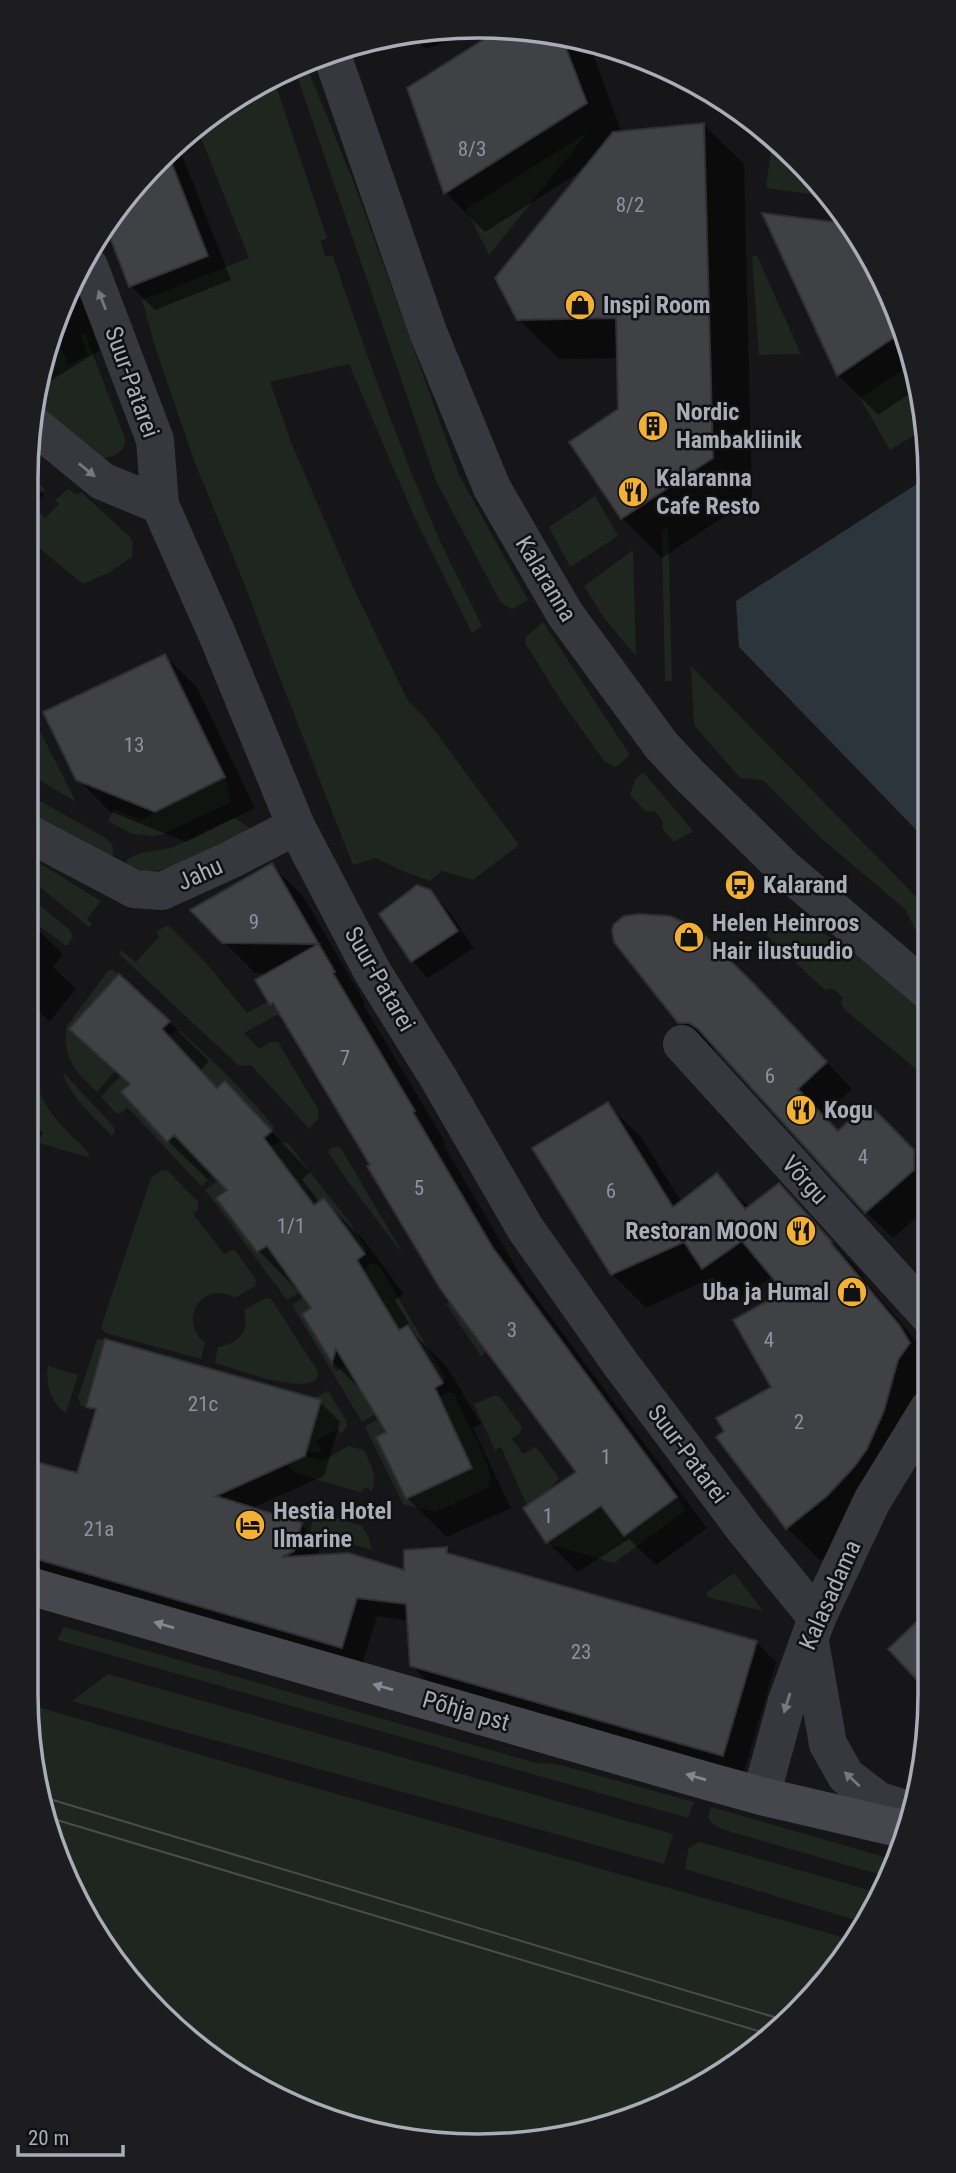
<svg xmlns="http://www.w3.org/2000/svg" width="956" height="2173" font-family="'Roboto Condensed',sans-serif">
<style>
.green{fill:#1e261f}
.water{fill:#2c353c}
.shadow{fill:#0007}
.building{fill:#404145;stroke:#303034;stroke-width:2}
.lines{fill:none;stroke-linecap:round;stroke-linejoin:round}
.minor{stroke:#37383d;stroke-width:38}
.tertiary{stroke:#37383d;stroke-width:38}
.secondary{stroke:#45474d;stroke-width:38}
.tram{stroke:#4a4c52;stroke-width:2}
.oneway{fill:#757881}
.oneway2{fill:#858993}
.labels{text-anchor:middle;stroke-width:5;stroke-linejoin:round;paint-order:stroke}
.number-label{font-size:21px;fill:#8e929b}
.poi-label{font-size:24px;font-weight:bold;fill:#a8adb8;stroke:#111113;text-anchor:start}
.street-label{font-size:24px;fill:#a8adb8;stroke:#111113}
.rim{fill:none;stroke:#a8adb8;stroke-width:3.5}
</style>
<rect width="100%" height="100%" fill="#161618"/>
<!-- green -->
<path class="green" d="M 306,65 L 354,183 L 459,475 L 528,600 L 512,609 L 501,603 L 436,481 L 297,76 L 296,68 Z
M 273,77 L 327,238 L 321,241 L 325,256 L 333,256 C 366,353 400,451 442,545 C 455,573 469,599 482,626 L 472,633 L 413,514 L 349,364 L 270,382 L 291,442 L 353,587 L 408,701 L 426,719 L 519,845 L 473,880 L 442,871 L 430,881 L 403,871 L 376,858 L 353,865 L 270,653 L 248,593 L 194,460 L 156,350 L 142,300 L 249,258 L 199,133 Z
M 588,132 L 489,255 L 466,209 Z
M 771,150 L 790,157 L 830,197 L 766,188 Z
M 752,256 L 757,256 L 801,354 L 759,355 Z
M 85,334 L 125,438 C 127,451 114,458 102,458 L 38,408 L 47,350 L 60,345 L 68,364 L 88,356 L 81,336 Z
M 911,364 L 926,419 L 926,428 L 890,450 L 860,398 Z
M 27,471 L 45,490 L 31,503 L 45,518 L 59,504 L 55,500 L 68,489 L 77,495 L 81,492 L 130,537 L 133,543 L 132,557 L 110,572 L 83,584 L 26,537 Z
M 595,496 L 618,536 L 570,567 L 549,527 Z
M 668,527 L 672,681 L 665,681 L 662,532 Z
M 633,550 L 636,656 L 604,618 L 584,586 Z
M 543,622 L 630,755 L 616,767 L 605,762 L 564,705 L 525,643 L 526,637 Z
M 691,666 L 927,908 L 927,948 L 922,943 L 905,909 L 821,838 L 763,780 L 740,778 L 694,725 Z
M 37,725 L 76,802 L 26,772 L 26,753 Z
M 643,772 L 693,831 L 674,842 L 662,828 L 663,822 L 655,811 L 646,812 L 630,795 L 635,780 Z
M 225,777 L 231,802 L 164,834 L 154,836 L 132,834 L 108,821 L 114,809 L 141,820 Z
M 26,793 L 106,838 C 113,844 116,850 111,859 L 26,811 Z
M 231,819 L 237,819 L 252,830 C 224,843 180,870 151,871 C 141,872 133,868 124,865 L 128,859 L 140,853 L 171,848 Z
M 26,855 L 101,901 L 87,919 L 92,924 L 89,927 L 26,876 Z
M 26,894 L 70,930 L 73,937 L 67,946 L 26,917 Z
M 785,912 L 848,947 L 928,1014 L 928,1079 L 845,1010 L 841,1003 L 843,997 L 832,988 L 825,990 L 767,936 L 768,932 Z
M 168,925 L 207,964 L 247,1013 L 267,1002 L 270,1005 L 326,976 L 308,998 L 244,1033 L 259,1049 L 270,1042 L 278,1042 L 318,1109 L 318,1119 L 309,1129 L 251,1065 L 239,1066 L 119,954 L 121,950 L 136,962 L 159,937 L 156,932 Z
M 111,969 L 119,974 L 69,1029 L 115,1071 L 97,1092 C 74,1069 64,1062 66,1027 L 108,971 Z
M 175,1031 L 180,1031 C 213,1061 246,1092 274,1127 L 272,1131 L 225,1081 L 217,1088 L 176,1043 L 167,1038 Z
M 63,1072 L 113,1126 L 115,1130 L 112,1136 C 97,1120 67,1094 63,1072 Z
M 122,1074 L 132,1082 L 121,1093 L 167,1141 L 174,1135 L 213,1176 L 203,1185 L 200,1185 L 129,1109 L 127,1108 L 121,1113 L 116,1113 L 101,1097 Z
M 33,1077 C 39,1097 52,1116 66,1130 C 74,1139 83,1146 90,1155 L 87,1157 L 26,1139 L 26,1087 Z
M 278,1142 L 288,1143 L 352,1226 L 366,1248 L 365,1254 L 324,1198 L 314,1205 L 263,1153 Z
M 338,1147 L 342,1150 L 405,1257 L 349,1183 L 328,1152 L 331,1148 Z
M 162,1170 L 168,1171 L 198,1202 L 198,1209 L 193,1214 L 224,1254 L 232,1250 L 236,1251 L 256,1280 L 255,1286 L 235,1298 C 204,1279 176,1319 205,1343 L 201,1359 L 105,1333 L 101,1327 L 151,1178 Z
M 220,1179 L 228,1189 L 216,1198 L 257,1252 L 267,1246 L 300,1292 L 287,1300 L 205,1190 Z
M 370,1264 L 377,1264 L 380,1267 L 445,1377 L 443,1383 L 408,1325 L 399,1330 L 355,1276 Z
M 505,1266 L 508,1268 L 455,1308 L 487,1351 L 481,1356 L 446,1304 Z
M 306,1296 L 314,1306 L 302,1314 L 336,1371 L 346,1366 L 375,1414 L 362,1422 L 292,1305 Z
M 269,1298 L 273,1302 L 317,1370 L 318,1374 L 315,1381 C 291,1391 240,1370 215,1363 L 218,1347 C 239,1343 250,1332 244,1310 L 264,1299 Z
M 101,1339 L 105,1339 L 86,1406 L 81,1406 L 78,1398 L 97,1340 Z
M 48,1366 L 78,1375 L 66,1413 C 51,1404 45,1382 48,1366 Z
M 328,1391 L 346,1420 L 347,1426 L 341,1434 L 338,1429 L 316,1441 L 322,1453 L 307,1451 L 321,1401 L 314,1398 Z
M 448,1392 L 454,1394 L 483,1454 L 490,1474 L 491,1479 L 487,1488 L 436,1512 L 403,1504 L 365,1427 L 378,1419 L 381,1420 L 388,1431 L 376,1438 L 406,1498 L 472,1468 L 443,1406 L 429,1402 Z
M 493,1396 L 499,1396 L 522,1427 L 520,1433 L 512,1439 L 523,1454 L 536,1447 L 559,1478 L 550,1489 L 527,1505 L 501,1447 L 495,1450 L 474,1404 Z
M 348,1446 L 364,1450 C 370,1464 379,1477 371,1492 L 368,1487 L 361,1490 L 363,1493 L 294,1473 L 288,1464 L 305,1456 L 325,1460 Z
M 677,1497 L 686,1510 L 614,1563 L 546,1543 L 601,1505 L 624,1535 Z
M 317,1512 L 362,1526 L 369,1538 L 372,1550 L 310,1532 L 314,1513 Z
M 734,1573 L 763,1611 L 707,1597 L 707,1592 Z
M 64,1627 L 536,1763 L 556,1764 L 694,1802 L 688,1818 L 68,1643 L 57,1640 Z
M 108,1674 L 673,1834 L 664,1864 L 72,1701 Z
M 28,1704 L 287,1780 L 849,1939 L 818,1993 L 704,2086 L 537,2143 L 390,2138 L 252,2086 L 138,1993 L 116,1955 L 116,1945 L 112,1947 L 50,1841 Z
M 711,1807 L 895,1860 L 885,1876 L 721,1829 L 712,1823 L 708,1817 Z
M 699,1842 L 700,1842 L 876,1892 L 859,1921 L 685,1869 L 689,1848 Z"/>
<!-- water -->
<path class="water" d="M 926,478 L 927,841 L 739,647 L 736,601 Z"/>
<!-- shadow -->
<path class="shadow" d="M 449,27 L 477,31 L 426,49 L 413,37 Z
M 496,34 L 590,46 L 622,133 L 704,125 L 744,164 L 752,498 L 662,558 L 622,518 L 571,443 L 620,410 L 619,358 L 559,359 L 518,319 L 583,170 L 485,232 L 446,193 Z
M 740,113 L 753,119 L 794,160 L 780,156 L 740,116 Z
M 178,149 L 181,152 L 231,280 L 155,310 L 131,286 L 109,231 L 139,180 Z
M 850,226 L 895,305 L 918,388 L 878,415 L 838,375 Z
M 82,278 L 103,330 L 93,333 L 100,350 L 42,386 L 50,332 Z
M 27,475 L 44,495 L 26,512 L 26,478 Z
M 26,627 L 36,637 L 26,660 Z
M 165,656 L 196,686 L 255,808 L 186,842 L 109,811 L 78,779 Z
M 272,865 L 303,896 L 365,1003 L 363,1004 L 445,1142 L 443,1144 L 524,1281 L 707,1528 L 656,1565 L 629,1539 L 578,1572 L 547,1541 L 579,1472 L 372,1165 L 284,1017 L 271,1004 L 270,973 L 255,973 L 192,910 Z
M 430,892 L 447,909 L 474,948 L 428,978 L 412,961 Z
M 26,919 L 63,954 L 53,967 L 76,989 L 50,1021 L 26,1001 Z
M 780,1013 L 852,1089 L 823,1116 L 838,1133 L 868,1106 L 928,1167 L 928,1207 L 893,1238 L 866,1212 L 721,1051 L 707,1048 L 680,1021 Z
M 169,1022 L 209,1061 L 201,1070 L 219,1089 L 225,1083 L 310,1172 L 302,1179 L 320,1203 L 324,1200 L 364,1240 L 404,1294 L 395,1300 L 417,1337 L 447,1367 L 481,1424 L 473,1428 L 511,1508 L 447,1537 L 407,1498 L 388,1432 L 365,1394 L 333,1362 L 304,1314 L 314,1308 L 301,1290 L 298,1291 L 259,1251 L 219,1198 L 229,1190 L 214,1175 L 208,1180 L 168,1141 L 130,1086 L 71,1029 Z
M 607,1104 L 641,1137 L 682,1203 L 717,1176 L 750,1208 L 779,1185 L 864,1276 L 863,1278 L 929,1356 L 929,1403 L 861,1530 L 821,1561 L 787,1528 L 719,1437 L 773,1387 L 786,1293 L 773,1276 L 737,1301 L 713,1277 L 646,1308 L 612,1274 Z
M 26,1117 L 43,1133 L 35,1146 L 40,1151 L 26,1172 Z
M 320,1402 L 340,1422 L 324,1476 L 250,1509 L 301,1525 L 320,1544 L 317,1557 L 406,1572 L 447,1549 L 454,1557 L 756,1642 L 776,1662 L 743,1775 L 431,1685 L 411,1665 L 409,1621 L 377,1616 L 362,1666 L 26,1569 L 26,1460 L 78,1476 L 96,1414 L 88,1406 Z"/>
<!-- building -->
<path class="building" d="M 494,33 L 564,43 L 587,103 L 444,194 L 407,88 Z
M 704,123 L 713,458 L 621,519 L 569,442 L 618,409 L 616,318 L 517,320 L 495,278 L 613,132 Z
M 169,156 L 208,256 L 129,287 L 108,232 L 139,180 Z
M 762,213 L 849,224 L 895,305 L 902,332 L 837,376 Z
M 165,654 L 225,777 L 155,812 L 76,780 L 43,712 Z
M 272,863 L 335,972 L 333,973 L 415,1111 L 413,1112 L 493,1248 L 677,1497 L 624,1536 L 601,1506 L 546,1543 L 523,1508 L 576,1472 L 441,1290 L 367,1166 L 370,1165 L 273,1003 L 270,1005 L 255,980 L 318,944 L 222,943 L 190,910 Z
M 417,885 L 431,890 L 458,931 L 411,962 L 379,914 Z
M 639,914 L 670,916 L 697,928 L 754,984 L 827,1062 L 798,1089 L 838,1131 L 868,1103 L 914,1150 L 914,1170 L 865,1213 L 698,1029 L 689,1023 L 678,1023 L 614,942 L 612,930 L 614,924 L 624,916 Z
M 119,974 L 170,1021 L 162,1029 L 217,1088 L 225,1081 L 272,1131 L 264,1138 L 314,1205 L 324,1198 L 365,1254 L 357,1260 L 399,1330 L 408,1325 L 443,1383 L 435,1388 L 472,1468 L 406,1499 L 376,1437 L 386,1432 L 336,1349 L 332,1363 L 302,1314 L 311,1308 L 267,1246 L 257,1252 L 216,1198 L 227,1190 L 174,1135 L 167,1142 L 121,1092 L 130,1084 L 69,1029 Z
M 608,1102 L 673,1207 L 717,1173 L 745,1209 L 779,1183 L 832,1242 L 831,1243 L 900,1326 L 910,1343 L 898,1360 L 884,1411 L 867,1449 L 854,1467 L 827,1496 L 786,1529 L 716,1437 L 724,1431 L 716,1418 L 771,1387 L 733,1320 L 784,1292 L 742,1241 L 702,1269 L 684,1242 L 611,1275 L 532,1148 Z
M 105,1339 L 321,1400 L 305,1456 L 216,1496 L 302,1523 L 294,1551 L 282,1557 L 349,1553 L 404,1570 L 404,1550 L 447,1547 L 447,1553 L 757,1641 L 723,1756 L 410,1666 L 406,1604 L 357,1598 L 342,1648 L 26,1556 L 26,1459 L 77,1473 L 96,1409 L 86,1407 Z
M 929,1610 L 930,1653 L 930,1694 L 888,1649 Z"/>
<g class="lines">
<!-- minor -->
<path class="minor" d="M 89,266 L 155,440 L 160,505 L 217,634 L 296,826 L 372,971 L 439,1079 L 525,1228 L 620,1363 L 746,1531 L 817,1618
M 35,426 L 102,481 L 160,505
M 26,832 L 134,889 L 162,891 L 230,860 L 296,826
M 682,1044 L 929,1316"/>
<!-- tertiary -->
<path class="tertiary" d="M 333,58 L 428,332 L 492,488 L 565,614 L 661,745 L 688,774 L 785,869 L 928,991
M 810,1642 L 828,1744 L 846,1776 L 879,1801 L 911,1811
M 761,1796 L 787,1701 L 817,1618 L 872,1501 L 929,1408"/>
<!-- secondary -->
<path class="secondary" d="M 26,1585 L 707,1781 L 761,1796 L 907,1830"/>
<!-- tram -->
<path class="tram" d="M 43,1797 L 784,2020
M 47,1817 L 768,2034"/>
</g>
<!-- one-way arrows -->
<defs><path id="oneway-solid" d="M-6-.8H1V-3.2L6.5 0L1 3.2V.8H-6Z" transform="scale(1.75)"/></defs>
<g class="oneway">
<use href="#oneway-solid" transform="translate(102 300) rotate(-111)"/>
<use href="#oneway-solid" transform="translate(87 470) rotate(39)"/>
<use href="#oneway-solid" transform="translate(787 1703) rotate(107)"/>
<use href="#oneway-solid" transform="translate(852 1779) rotate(-137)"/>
</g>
<g class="oneway2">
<use href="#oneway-solid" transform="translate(164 1625) rotate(-164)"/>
<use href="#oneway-solid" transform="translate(383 1687) rotate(-164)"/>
<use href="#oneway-solid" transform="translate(696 1777) rotate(-164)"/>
</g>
<!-- icons -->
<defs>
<g id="shop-disc" transform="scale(1.575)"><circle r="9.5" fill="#f2b134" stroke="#111113"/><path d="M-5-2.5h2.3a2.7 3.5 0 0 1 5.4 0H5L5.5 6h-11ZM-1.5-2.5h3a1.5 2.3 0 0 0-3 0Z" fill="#111"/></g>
<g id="building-disc" transform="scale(1.575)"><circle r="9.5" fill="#f2b134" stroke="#111113"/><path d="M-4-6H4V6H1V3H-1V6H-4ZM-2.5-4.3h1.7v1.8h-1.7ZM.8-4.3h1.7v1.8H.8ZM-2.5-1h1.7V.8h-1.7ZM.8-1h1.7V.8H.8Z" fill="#111"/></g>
<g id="restaurant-disc" transform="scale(1.575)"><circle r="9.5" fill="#f2b134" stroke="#111113"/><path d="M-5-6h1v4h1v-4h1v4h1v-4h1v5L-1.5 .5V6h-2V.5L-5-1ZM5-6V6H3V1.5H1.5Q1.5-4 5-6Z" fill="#111"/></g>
<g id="bus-disc" transform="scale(1.575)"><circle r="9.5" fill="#f2b134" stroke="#111113"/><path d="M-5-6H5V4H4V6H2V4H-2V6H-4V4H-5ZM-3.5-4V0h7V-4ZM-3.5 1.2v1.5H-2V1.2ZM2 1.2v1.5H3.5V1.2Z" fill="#111"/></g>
<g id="hotel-disc" transform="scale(1.575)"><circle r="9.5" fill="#f2b134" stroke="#111113"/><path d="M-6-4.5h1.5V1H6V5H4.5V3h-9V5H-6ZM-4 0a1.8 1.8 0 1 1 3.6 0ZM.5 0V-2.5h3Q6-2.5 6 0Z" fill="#111"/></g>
</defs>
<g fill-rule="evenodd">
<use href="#shop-disc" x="580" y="305"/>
<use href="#building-disc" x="653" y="426"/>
<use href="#restaurant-disc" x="633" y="492"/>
<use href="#bus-disc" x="740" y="885"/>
<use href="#shop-disc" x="689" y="937"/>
<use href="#restaurant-disc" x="801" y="1110"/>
<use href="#restaurant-disc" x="801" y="1231"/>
<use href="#shop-disc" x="852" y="1292"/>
<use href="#hotel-disc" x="250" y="1525"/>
</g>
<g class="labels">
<!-- number labels -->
<g class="number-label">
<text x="472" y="156">8/3</text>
<text x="630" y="212">8/2</text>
<text x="134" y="752">13</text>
<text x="254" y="929">9</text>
<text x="345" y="1065">7</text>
<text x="770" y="1083">6</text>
<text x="863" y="1164">4</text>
<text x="419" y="1195">5</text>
<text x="611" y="1198">6</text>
<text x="291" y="1233">1/1</text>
<text x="512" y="1337">3</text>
<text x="769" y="1347">4</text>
<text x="203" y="1411">21c</text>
<text x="799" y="1429">2</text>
<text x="606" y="1464">1</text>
<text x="548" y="1523">1</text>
<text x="99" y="1536">21a</text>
<text x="581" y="1659">23</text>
</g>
<!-- poi labels -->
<g class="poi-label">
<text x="603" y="313">Inspi Room</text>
<text x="676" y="420">Nordic<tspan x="676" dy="28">Hambakliinik</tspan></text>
<text x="656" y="486">Kalaranna<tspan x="656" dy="28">Cafe Resto</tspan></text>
<text x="763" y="893">Kalarand</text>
<text x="712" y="931">Helen Heinroos<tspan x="712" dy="28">Hair ilustuudio</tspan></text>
<text x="824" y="1118">Kogu</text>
<text x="778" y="1239" text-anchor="end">Restoran MOON</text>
<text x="829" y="1300" text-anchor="end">Uba ja Humal</text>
<text x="273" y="1519">Hestia Hotel<tspan x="273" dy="28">Ilmarine</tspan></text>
</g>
<!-- street labels -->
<g class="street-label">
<text transform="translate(132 382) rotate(70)" y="8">Suur-Patarei</text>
<text transform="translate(546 579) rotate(59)" y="8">Kalaranna</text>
<text transform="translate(200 874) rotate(-24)" y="8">Jahu</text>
<text transform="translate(380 979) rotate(60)" y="8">Suur-Patarei</text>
<text transform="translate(805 1180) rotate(48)" y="8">Võrgu</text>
<text transform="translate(688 1454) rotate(53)" y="8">Suur-Patarei</text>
<text transform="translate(830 1595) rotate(-66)" y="8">Kalasadama</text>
<text transform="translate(466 1711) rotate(16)" y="8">Põhja pst</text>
</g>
</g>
<!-- crop -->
<path d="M0 0H956V2173H0ZM478 38H478A440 440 0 0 1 918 478V1694A440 440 0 0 1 478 2134H478A440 440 0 0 1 38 1694V478A440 440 0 0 1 478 38Z" fill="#1d1d20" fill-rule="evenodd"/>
<path class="rim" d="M478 38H478A440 440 0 0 1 918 478V1694A440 440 0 0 1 478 2134H478A440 440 0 0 1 38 1694V478A440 440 0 0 1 478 38Z"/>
<!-- scale -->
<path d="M18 2145v10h105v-10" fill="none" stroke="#a8adb8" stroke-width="3.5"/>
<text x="28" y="2145" font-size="21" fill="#a8adb8" stroke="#111113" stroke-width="5" paint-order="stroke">20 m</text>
</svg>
